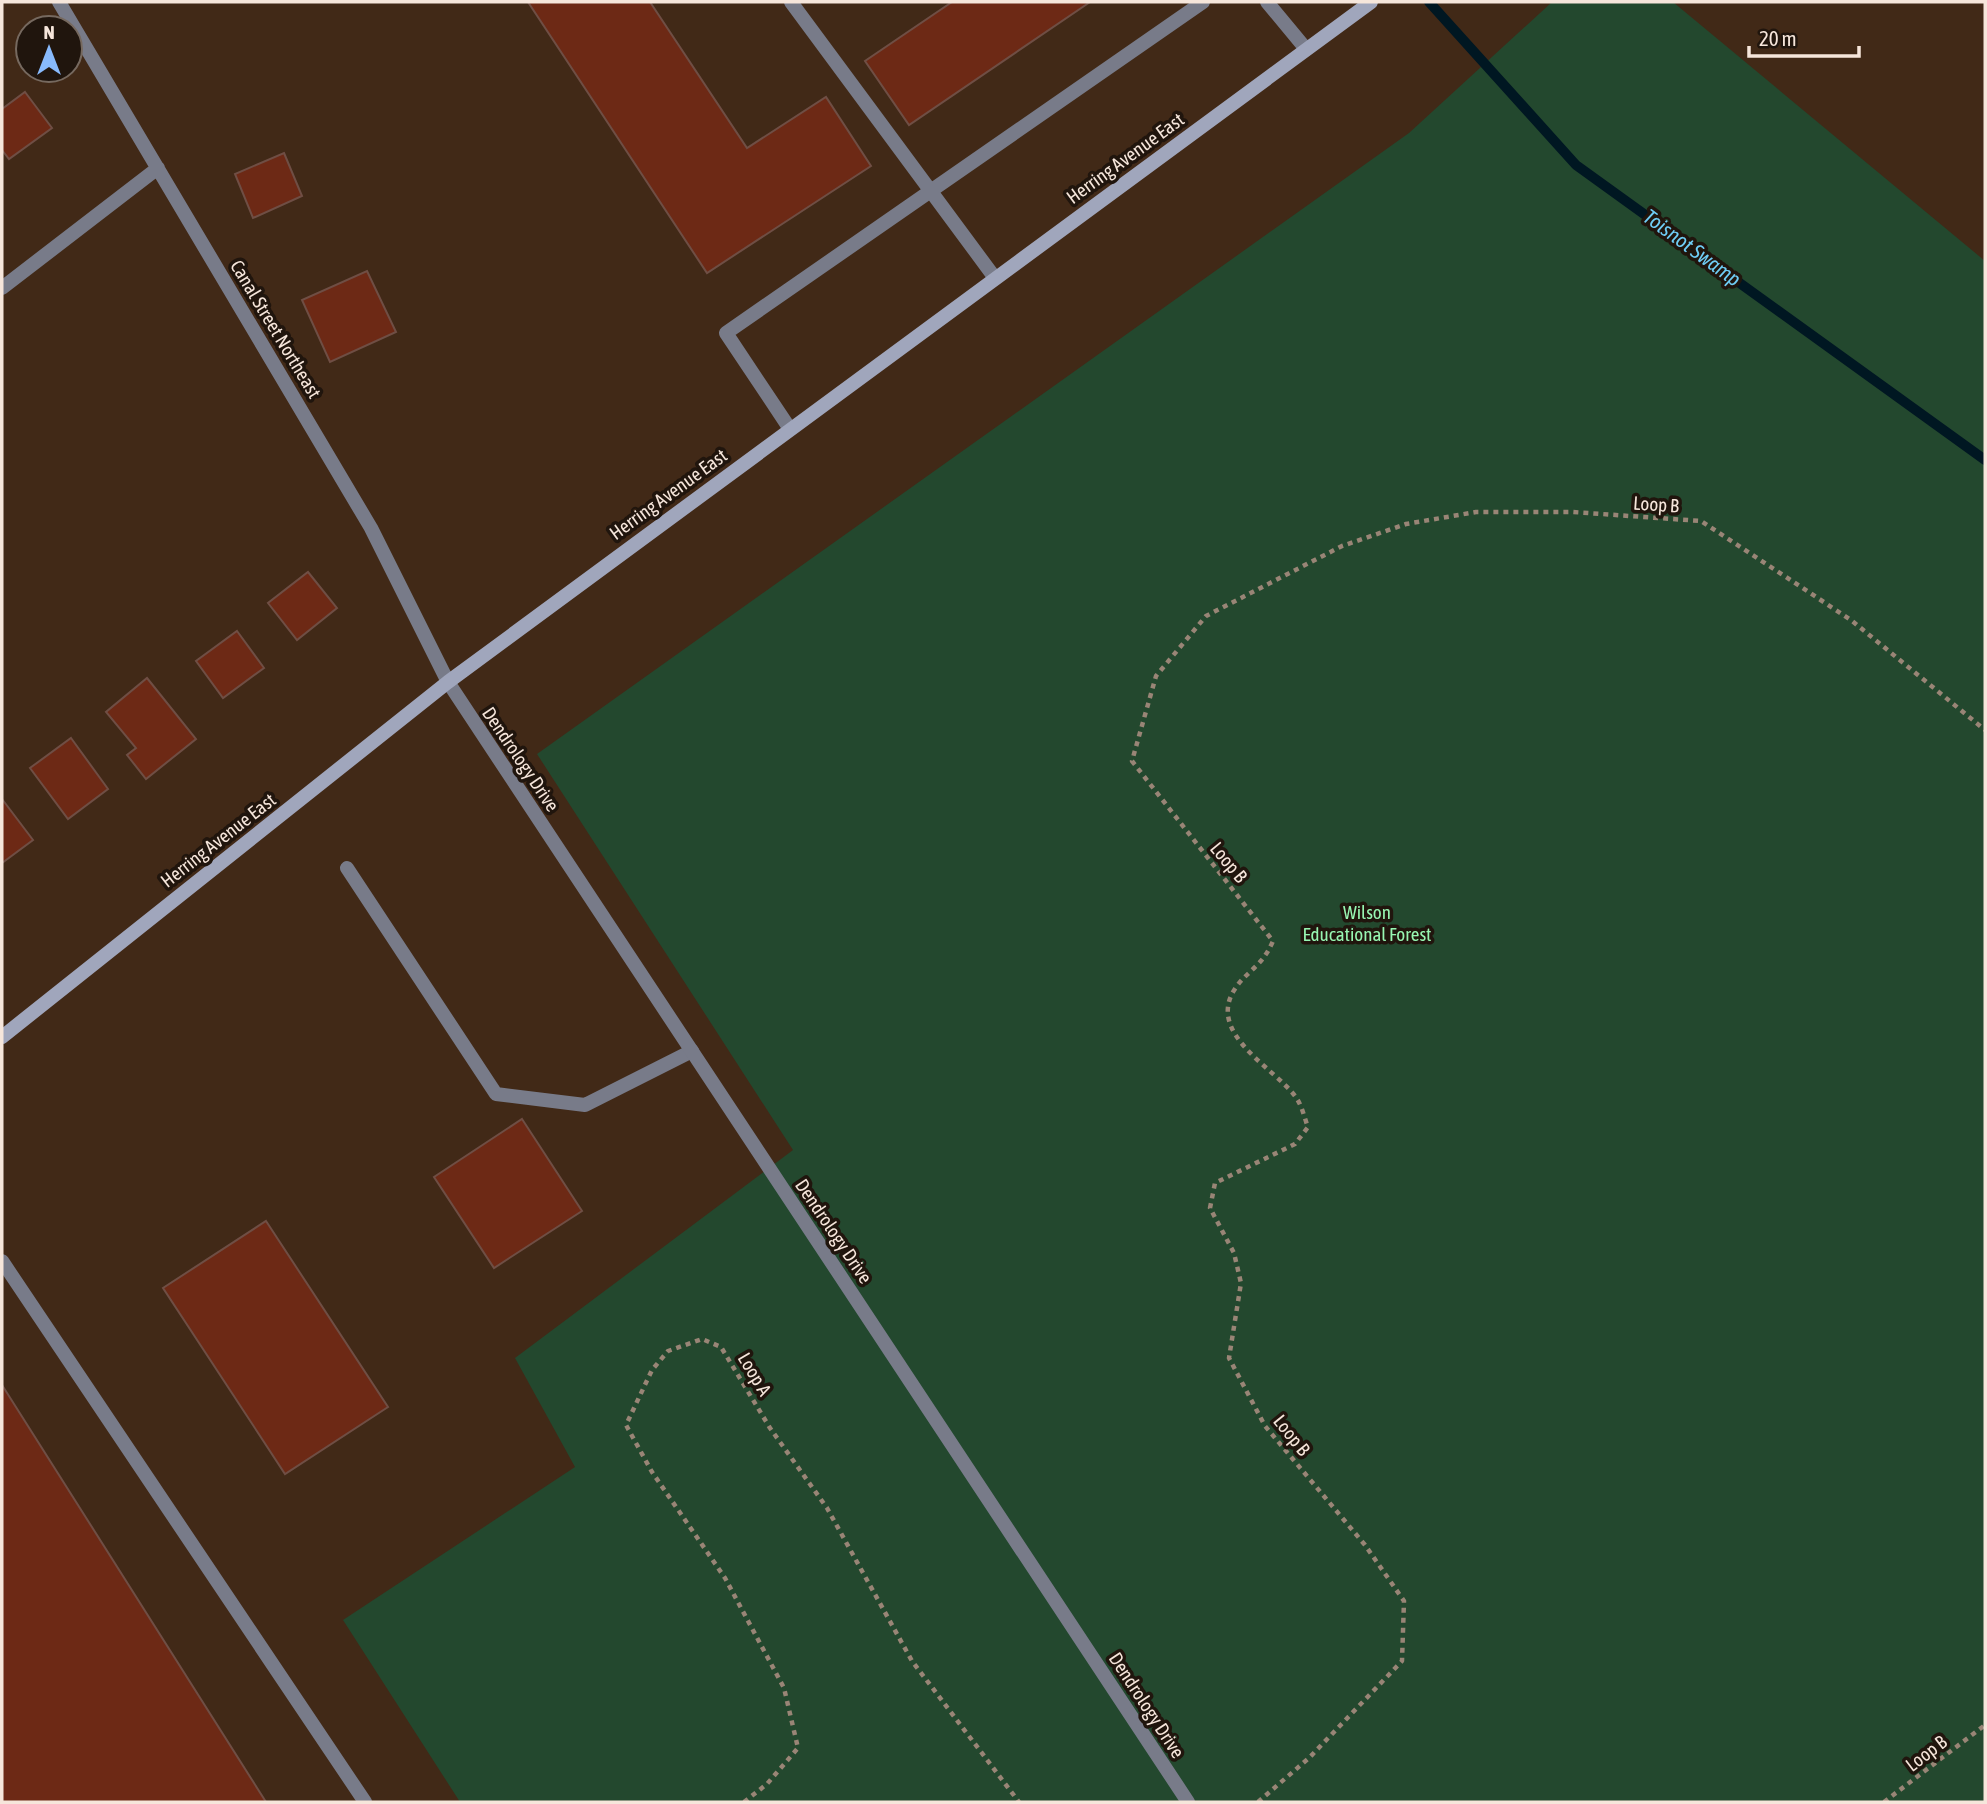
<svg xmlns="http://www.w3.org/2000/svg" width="1987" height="1804" font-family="'Asap Condensed',sans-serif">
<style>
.green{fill:#23482e}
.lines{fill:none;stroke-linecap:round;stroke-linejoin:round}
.stream{stroke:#001722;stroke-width:10}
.building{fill:#6d2915;stroke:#6f4e44;stroke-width:2}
.path{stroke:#998576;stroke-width:4.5;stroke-dasharray:5 5;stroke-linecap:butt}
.service{stroke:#787b89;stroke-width:14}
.minor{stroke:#787b89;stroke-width:14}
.secondary{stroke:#a0a6bc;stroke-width:14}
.labels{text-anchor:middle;stroke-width:7;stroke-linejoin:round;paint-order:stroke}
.street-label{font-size:19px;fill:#f6e6db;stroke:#20150d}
.park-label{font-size:19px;fill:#97f6b2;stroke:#20150d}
.water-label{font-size:21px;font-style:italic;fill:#6fcdf5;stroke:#20150d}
</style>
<rect width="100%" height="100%" fill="#412917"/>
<!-- green -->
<path class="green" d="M 1552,2 L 1673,2 L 1985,261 L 1985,1802 L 460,1802 L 343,1620 L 575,1467 L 515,1358 L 793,1150 L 537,754 L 1409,133 Z"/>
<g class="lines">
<!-- stream -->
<path class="stream" d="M 1429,2 L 1576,165 L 1985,460"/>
</g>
<!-- building -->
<path class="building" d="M 528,2 L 650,2 L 747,148 L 826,97 L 871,166 L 707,273 Z
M 952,2 L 1090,2 L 909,125 L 865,61 Z
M 25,92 L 52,128 L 9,159 L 2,150 L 2,109 Z
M 284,153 L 302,196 L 253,218 L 235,174 Z
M 367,271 L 396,332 L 330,362 L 302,300 Z
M 308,572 L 337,608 L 297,640 L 268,603 Z
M 237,631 L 264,668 L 223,698 L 196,661 Z
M 147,678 L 196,739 L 146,779 L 127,755 L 136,748 L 106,712 Z
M 71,738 L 108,789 L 68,819 L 30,768 Z
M 2,799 L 33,840 L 2,863 Z
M 522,1119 L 582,1211 L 494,1268 L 434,1177 Z
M 266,1221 L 388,1407 L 285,1474 L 163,1288 Z
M 2,1385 L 266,1802 L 2,1802 Z"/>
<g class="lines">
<!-- path -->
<path class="path" d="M 744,1802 L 767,1784 L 798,1748 L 784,1688 L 725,1578 L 652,1472 L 626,1425 L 652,1370 L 668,1351 L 702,1339 L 721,1347 L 770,1428 L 827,1508 L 912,1661 L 1019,1802
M 1258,1802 L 1309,1758 L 1402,1661 L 1404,1601 L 1365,1545 L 1265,1426 L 1229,1358 L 1241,1283 L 1234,1253 L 1210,1208 L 1215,1183 L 1295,1144 L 1308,1127 C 1304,1117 1302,1105 1295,1096 C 1274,1068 1209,1035 1233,992 C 1245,971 1261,969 1273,941 L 1132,761 L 1156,676 L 1206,616 L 1342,546 L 1406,524 L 1476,512 L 1573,512 L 1701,521 L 1851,620 L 1985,730
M 1884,1802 L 1985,1725"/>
<!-- service -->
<path class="service" d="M 791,2 L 995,278
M 1267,2 L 1306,49
M 790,429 L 726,333 L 1203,2
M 347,868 L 496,1094 L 585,1105 L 692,1051
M 2,1261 L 365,1802"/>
<!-- minor -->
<path class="minor" d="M 59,2 L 371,528 L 448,682 L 1188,1802
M 2,288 L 158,168"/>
<!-- secondary -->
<path class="secondary" d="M 2,1037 L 448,682 L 1371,2"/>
</g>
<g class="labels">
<!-- street labels -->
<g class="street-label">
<text transform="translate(1125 158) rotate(-36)" y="7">Herring Avenue East</text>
<text transform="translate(276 329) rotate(59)" y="7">Canal Street Northeast</text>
<text transform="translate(668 494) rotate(-36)" y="7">Herring Avenue East</text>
<text transform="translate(1656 504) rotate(4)" y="7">Loop B</text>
<text transform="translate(521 759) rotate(56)" y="7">Dendrology Drive</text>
<text transform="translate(218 840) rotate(-38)" y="7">Herring Avenue East</text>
<text transform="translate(1229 862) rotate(50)" y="7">Loop B</text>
<text transform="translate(834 1231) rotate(56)" y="7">Dendrology Drive</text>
<text transform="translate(755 1374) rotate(59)" y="7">Loop A</text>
<text transform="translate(1292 1435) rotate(51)" y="7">Loop B</text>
<text transform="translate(1147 1705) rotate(57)" y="7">Dendrology Drive</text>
<text transform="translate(1926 1753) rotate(-37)" y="7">Loop B</text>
</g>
<!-- park labels -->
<g class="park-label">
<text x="1367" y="919">Wilson<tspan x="1367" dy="22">Educational Forest</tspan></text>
</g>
<!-- water labels -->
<g class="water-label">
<text transform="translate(1692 248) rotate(36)" y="7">Toisnot Swamp</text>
</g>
</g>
<!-- border -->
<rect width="1987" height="1804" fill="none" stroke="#f6e6db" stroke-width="7"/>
<!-- north arrow -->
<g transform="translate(49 49)"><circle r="33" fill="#20150d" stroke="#76695f" stroke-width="2"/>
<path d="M0-5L12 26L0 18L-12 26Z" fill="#88bafc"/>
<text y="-10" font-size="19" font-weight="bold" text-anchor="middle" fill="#f6e6db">N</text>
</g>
<!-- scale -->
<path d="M1749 46v10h110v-10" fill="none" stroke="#f6e6db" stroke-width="3.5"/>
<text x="1759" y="46" font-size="21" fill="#f6e6db" stroke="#20150d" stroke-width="5" paint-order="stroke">20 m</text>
</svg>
